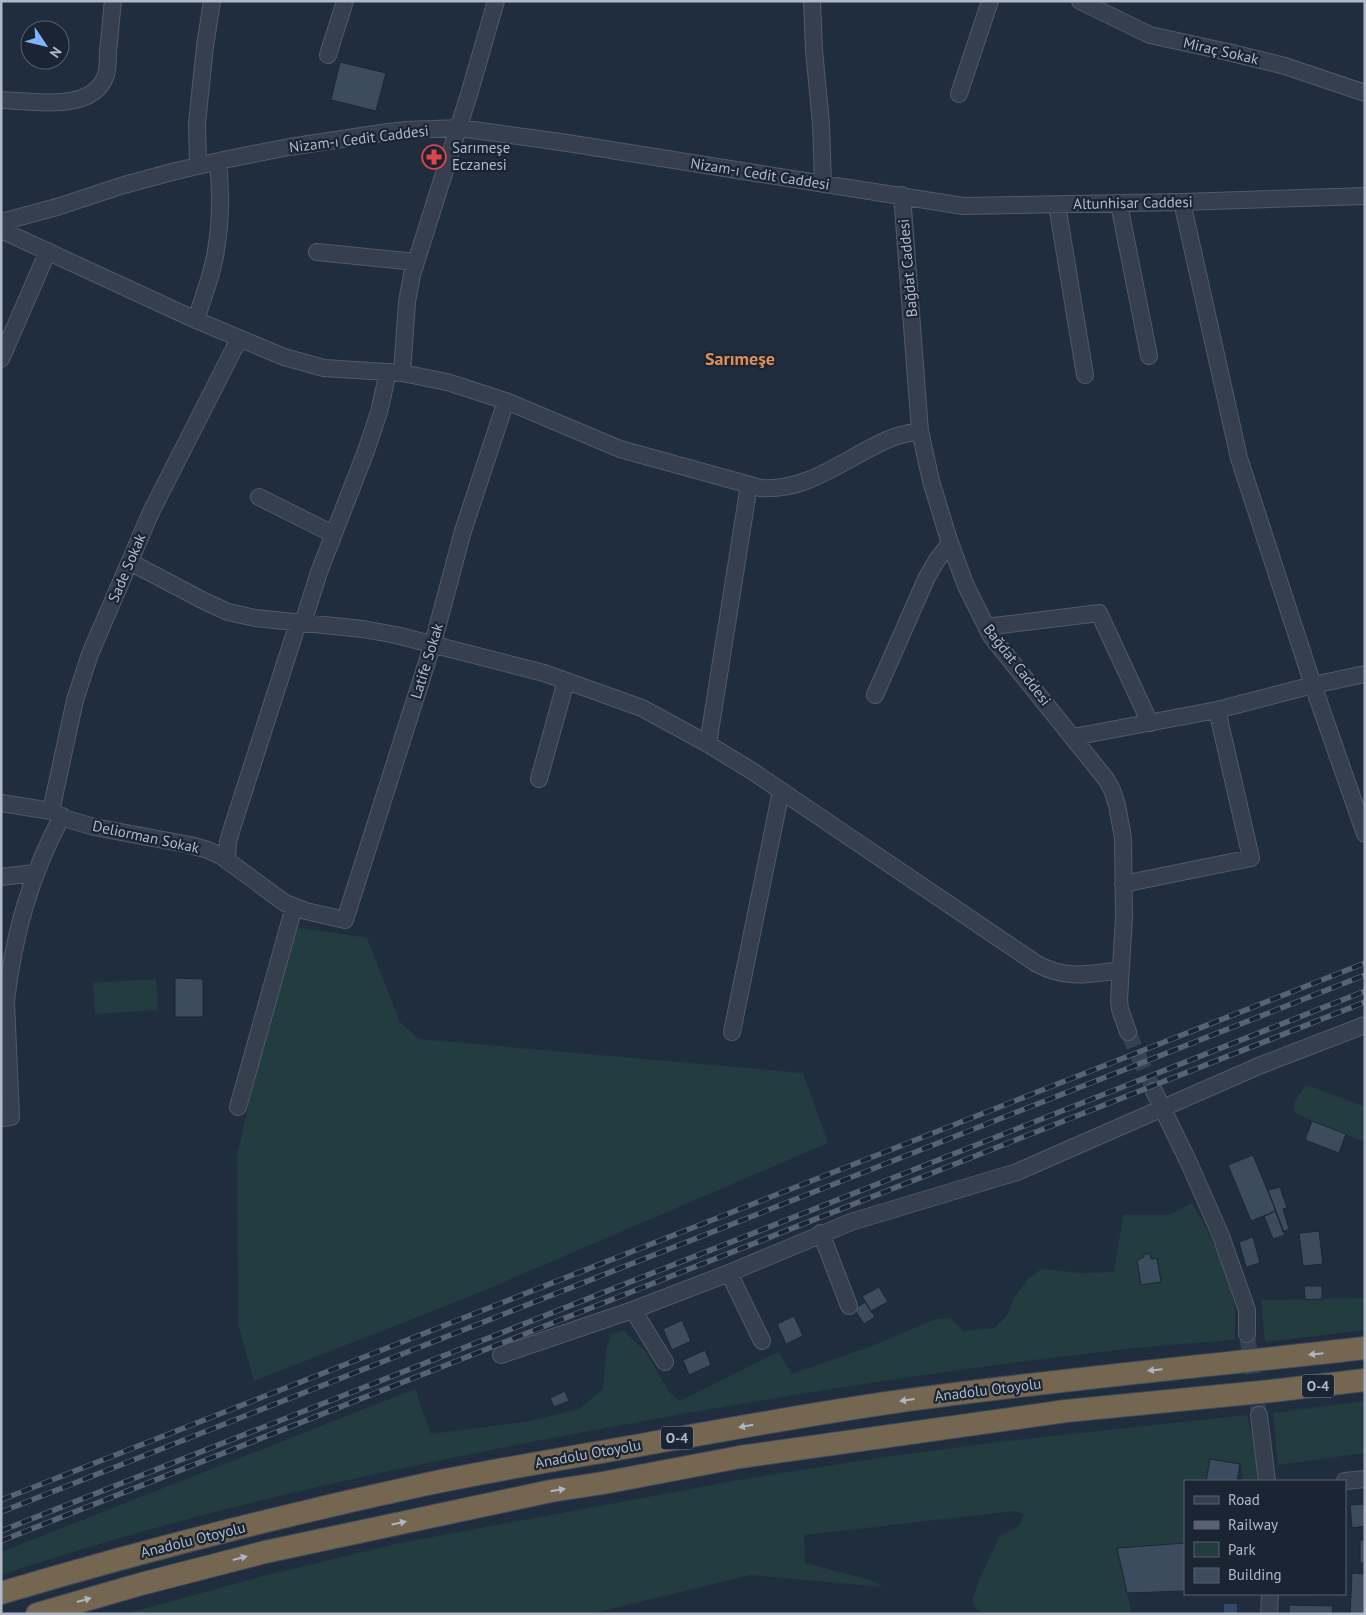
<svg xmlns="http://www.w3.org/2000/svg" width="1366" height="1615" font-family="'PT Sans',sans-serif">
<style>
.green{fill:#223c3f}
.water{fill:#324967}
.building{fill:#3c4b5e;stroke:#1c2635}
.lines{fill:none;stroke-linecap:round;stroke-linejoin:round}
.minor-tunnel{stroke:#364253;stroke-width:16;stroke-dasharray:16 8;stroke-linecap:butt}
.minor-casing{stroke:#505a69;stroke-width:18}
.highway-casing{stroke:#404a59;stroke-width:24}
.minor{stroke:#353f4e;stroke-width:16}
.highway{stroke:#756651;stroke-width:22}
.rail-casing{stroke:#566375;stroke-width:5.5}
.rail{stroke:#1a2433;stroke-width:4;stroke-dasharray:11;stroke-linecap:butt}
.oneway{fill:#adb6c3}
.labels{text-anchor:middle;stroke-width:4.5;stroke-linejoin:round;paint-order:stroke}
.shield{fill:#1a2433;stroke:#838d9c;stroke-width:1}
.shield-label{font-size:14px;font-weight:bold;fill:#b0bac9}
.street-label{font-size:15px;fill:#b0bac9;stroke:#1a2433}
.poi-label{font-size:15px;fill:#b0bac9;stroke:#1a2433;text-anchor:start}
.quarter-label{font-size:18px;font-weight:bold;fill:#df8f56;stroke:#1a2433}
</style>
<rect width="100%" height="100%" fill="#202d3e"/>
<!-- green -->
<path class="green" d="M 295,927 L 367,938 L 400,1022 L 419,1039 L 803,1073 L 828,1143 L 476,1294 L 254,1381 L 238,1324 L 237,1155 L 260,1055 Z
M 156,979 L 158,1010 L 95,1014 L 93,983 Z
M 1305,1086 L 1313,1087 L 1365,1107 L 1365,1142 L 1312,1121 L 1294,1112 L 1294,1102 Z
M 1192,1203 C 1209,1231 1228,1272 1234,1304 C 1236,1315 1235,1328 1235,1340 C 1193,1343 1151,1346 1109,1351 C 931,1371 754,1400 578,1433 C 383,1470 189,1512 1,1575 L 1,1552 L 415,1389 L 431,1434 L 531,1421 L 579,1409 L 603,1389 L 606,1352 L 610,1335 L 623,1330 L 646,1352 L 669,1392 L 680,1401 L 778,1352 L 792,1374 L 874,1345 L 936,1319 L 950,1318 L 963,1331 L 995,1328 L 1007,1315 L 1014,1298 L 1028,1279 L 1041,1269 L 1081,1273 L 1114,1272 L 1123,1215 L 1169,1215 Z
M 1365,1298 L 1365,1330 L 1265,1342 L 1261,1300 Z
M 1365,1401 L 1365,1453 L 1278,1465 L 1273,1413 Z
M 1247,1415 L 1258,1457 L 1259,1481 L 1243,1481 L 1240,1464 L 1210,1459 L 1206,1481 L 1185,1481 L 1185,1543 L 1118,1548 L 1127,1593 L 1132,1614 L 986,1614 L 977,1610 L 972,1600 L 980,1578 L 1000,1536 L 1019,1526 L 1024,1514 L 1014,1511 L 804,1535 L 805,1563 L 871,1580 L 883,1587 L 750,1575 L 591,1614 L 125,1614 L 267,1575 L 400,1543 L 739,1480 L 884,1457 L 998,1442 Z"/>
<!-- water -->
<path class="water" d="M 1224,1604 L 1237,1604 L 1237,1614 L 1224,1614 Z"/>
<!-- building -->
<path class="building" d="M 340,62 L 386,73 L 376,111 L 331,100 Z
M 175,978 L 203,979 L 203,1017 L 175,1017 Z
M 1312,1121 L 1346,1134 L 1339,1153 L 1305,1140 Z
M 1253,1155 L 1276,1211 L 1251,1221 L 1228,1165 Z
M 1280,1187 L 1287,1208 L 1283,1209 L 1289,1229 L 1283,1232 L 1268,1190 Z
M 1276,1211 L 1285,1235 L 1273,1239 L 1264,1216 Z
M 1319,1231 L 1323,1264 L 1303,1266 L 1299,1233 Z
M 1253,1237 L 1260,1263 L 1246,1267 L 1239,1242 Z
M 1150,1253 L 1151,1259 L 1157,1258 L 1161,1282 L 1141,1285 L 1137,1260 L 1144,1257 L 1143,1255 Z
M 1304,1286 L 1322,1286 L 1322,1299 L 1305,1300 Z
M 879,1287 L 888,1302 L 871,1311 L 862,1296 Z
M 865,1302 L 875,1317 L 864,1324 L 854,1309 Z
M 794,1316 L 803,1336 L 786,1344 L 777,1324 Z
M 682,1320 L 691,1341 L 672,1350 L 663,1329 Z
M 705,1350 L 711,1365 L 689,1375 L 683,1360 Z
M 565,1391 L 569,1401 L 554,1407 L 550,1398 Z
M 1210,1459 L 1240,1464 L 1237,1481 L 1206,1481 Z
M 1364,1504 L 1365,1526 L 1352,1528 L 1350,1505 Z
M 1360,1540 L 1365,1540 L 1365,1563 L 1360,1563 Z
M 1185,1543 L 1185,1591 L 1127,1593 L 1117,1548 Z
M 1352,1573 L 1365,1574 L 1365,1614 L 1350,1614 Z
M 1291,1594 L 1335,1594 L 1335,1595 Z
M 1289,1605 L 1333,1606 L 1332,1614 L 1289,1614 Z"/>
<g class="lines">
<!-- minor-tunnel -->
<path class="minor-tunnel" d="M 1128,1032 L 1154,1091
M 1247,1334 L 1259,1415"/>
<!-- minor casing -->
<g class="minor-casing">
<path id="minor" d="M 812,1 L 814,50 L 821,124 L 823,184
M 1080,1 L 1150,35 L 1232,53 L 1285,66 L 1365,93
M 328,55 L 345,1
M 959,94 L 990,1
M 1,100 C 33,101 93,113 106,75 C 108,68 108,59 108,51 C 110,35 111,18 113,1
M 198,166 L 197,123 L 205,46 L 212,1
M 902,195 L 920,431 L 931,481 L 949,540 L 966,586 L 991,636 L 1106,779 L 1112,790 L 1117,805 L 1123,838 L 1124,918 L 1119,1000 L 1120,1009 L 1128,1032
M 1182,202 L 1239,458 L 1313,685 L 1365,834
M 1119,204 L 1149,356
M 1057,205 L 1085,375
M 1,222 L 57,207 L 124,185 L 176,171 L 228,159 L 289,147 L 388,132 L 407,130 L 459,128 L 561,142 L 963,206 L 1182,202 L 1365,196
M 1,230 L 196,320 L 284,357 L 324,368 L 402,373 L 447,382 L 506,401 L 620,449 L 761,488 C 810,492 850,454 894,437 C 902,434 912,433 920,431
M 317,252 L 416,262
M 196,320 C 203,297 213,273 216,250 C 221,221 221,191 218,162
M 1,359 L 48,251
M 402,373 L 407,302 L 412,275 L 470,91 L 496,1
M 259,497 L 333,534
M 130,562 L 204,601 L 228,612 L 255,618 L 363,629 L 396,635 L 544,673 L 642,708 L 708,744 L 752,771 L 1037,964 C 1068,980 1088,974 1121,970
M 303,623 L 319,572 L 366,451 L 379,412 L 388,372
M 986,627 L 1099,613 L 1150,723
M 875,695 L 927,577 L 937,560 L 950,543
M 1073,737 L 1217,710 L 1313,685 L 1365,674
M 708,744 L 749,485
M 539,779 L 566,681
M 1,803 L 51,811 L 64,818 L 94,827 L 190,845 L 208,850 L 221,856 L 285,903 L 306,911 L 345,920 L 433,643 L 463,531 L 506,401
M 51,811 L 75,700 L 90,654 L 151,512 L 239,339
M 227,860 L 228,842 L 233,825 L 298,623
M 1,877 L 35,873
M 1123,884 L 1251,858 L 1217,710
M 1,1001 L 6,1001 L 11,1117 L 1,1118
M 6,1001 C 14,934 30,876 62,816
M 732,1032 L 781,791
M 1154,1091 L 1189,1163 L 1221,1236 L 1247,1310 L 1247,1334
M 238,1107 L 294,907
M 821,1233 L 849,1306
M 729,1273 L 762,1341
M 633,1310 L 665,1362
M 501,1355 L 633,1310 L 729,1273 L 851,1222 L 1017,1172 L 1261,1065 L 1365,1025
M 1259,1415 L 1267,1481
M 1345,1481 L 1365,1479
M 1269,1614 L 1270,1594"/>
</g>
<!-- highway casing -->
<g class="highway-casing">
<path id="highway" d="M 1,1593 C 142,1551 283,1515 427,1484 C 499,1469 573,1457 646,1444 C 728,1429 811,1414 894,1402 C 1050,1380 1208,1366 1365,1348
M 37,1614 L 141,1584 L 265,1552 L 551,1491 L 603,1483 L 740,1457 L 1066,1411 L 1271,1391 L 1365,1380"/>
</g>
<!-- minor -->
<use href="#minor" class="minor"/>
<!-- highway -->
<use href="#highway" class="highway"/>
<!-- rail casing -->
<g class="rail-casing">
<path id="rail" d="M 1,1500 L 1365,963
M 1,1512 L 1365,975
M 1,1531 L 1365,991
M 1,1541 L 1365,1002"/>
</g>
<!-- rail -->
<use href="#rail" class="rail"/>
</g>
<!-- one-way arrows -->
<defs><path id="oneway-solid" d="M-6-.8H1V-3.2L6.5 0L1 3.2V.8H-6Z" transform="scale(1.25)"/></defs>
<g class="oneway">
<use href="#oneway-solid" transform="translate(1316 1354) rotate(174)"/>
<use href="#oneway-solid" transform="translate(1155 1370) rotate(174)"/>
<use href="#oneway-solid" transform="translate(907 1400) rotate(172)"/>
<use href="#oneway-solid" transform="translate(746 1426) rotate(170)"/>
<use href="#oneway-solid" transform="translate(558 1490) rotate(-9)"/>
<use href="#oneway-solid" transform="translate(399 1523) rotate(-12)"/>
<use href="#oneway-solid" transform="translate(240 1558) rotate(-15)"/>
<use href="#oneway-solid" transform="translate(84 1600) rotate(-16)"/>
</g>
<!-- icons -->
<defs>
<g id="pharmacy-ring" transform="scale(1.25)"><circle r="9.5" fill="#1a2433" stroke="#e0444e" stroke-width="1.5"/><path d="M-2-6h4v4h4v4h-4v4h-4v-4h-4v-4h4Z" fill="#e0444e"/></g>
</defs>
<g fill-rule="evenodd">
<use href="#pharmacy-ring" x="434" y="157"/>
</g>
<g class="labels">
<!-- shield labels -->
<g class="shield">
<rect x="1302" y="1374.5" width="32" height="23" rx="4"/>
<rect x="661" y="1426.5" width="32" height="23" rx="4"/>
</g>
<g class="shield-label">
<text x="1318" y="1391">O-4</text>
<text x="677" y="1443">O-4</text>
</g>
<!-- street labels -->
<g class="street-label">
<text transform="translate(1221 51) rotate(13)" y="5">Miraç Sokak</text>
<text transform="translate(359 139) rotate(-7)" y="5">Nizam-ı Cedit Caddesi</text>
<text transform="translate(760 174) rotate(9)" y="5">Nizam-ı Cedit Caddesi</text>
<text transform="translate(1133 203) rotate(-1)" y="5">Altunhisar Caddesi</text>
<text transform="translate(908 268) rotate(-95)" y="5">Bağdat Caddesi</text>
<text transform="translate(127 568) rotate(-67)" y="5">Sade Sokak</text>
<text transform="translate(427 661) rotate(-73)" y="5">Latife Sokak</text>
<text transform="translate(1017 665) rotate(52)" y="5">Bağdat Caddesi</text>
<text transform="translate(146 837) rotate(12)" y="5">Deliorman Sokak</text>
<text transform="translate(988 1390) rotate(-7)" y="5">Anadolu Otoyolu</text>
<text transform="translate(588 1454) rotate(-10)" y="5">Anadolu Otoyolu</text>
<text transform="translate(193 1540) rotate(-14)" y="5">Anadolu Otoyolu</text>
</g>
<!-- poi labels -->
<g class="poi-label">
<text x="452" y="153">Sarımeşe<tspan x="452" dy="17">Eczanesi</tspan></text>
</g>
<!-- quarter labels -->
<g class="quarter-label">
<text x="740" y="365">Sarımeşe</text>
</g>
</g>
<!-- border -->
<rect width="1366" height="1615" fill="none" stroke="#b0bac9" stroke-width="5"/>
<!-- legend -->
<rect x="1184" y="1480" width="162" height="115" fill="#1a2433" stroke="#56606f"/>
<rect x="1194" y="1496" width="25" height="8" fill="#353f4e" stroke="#56606f"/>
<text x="1228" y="1505" font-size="15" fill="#b0bac9">Road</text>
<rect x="1194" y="1521" width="25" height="8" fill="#566375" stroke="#56606f"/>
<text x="1228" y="1530" font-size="15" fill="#b0bac9">Railway</text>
<rect x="1194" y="1542" width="25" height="15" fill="#223c3f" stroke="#56606f"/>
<text x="1228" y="1555" font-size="15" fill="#b0bac9">Park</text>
<rect x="1194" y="1568" width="25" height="15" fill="#3c4b5e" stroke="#56606f"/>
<text x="1228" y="1580" font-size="15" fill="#b0bac9">Building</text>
<!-- north arrow -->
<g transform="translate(45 45) rotate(125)"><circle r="24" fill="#1a2433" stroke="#56606f"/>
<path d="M0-4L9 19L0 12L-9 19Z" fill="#7fb2ff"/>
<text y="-8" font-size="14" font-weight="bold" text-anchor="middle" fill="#b0bac9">N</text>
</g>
</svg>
